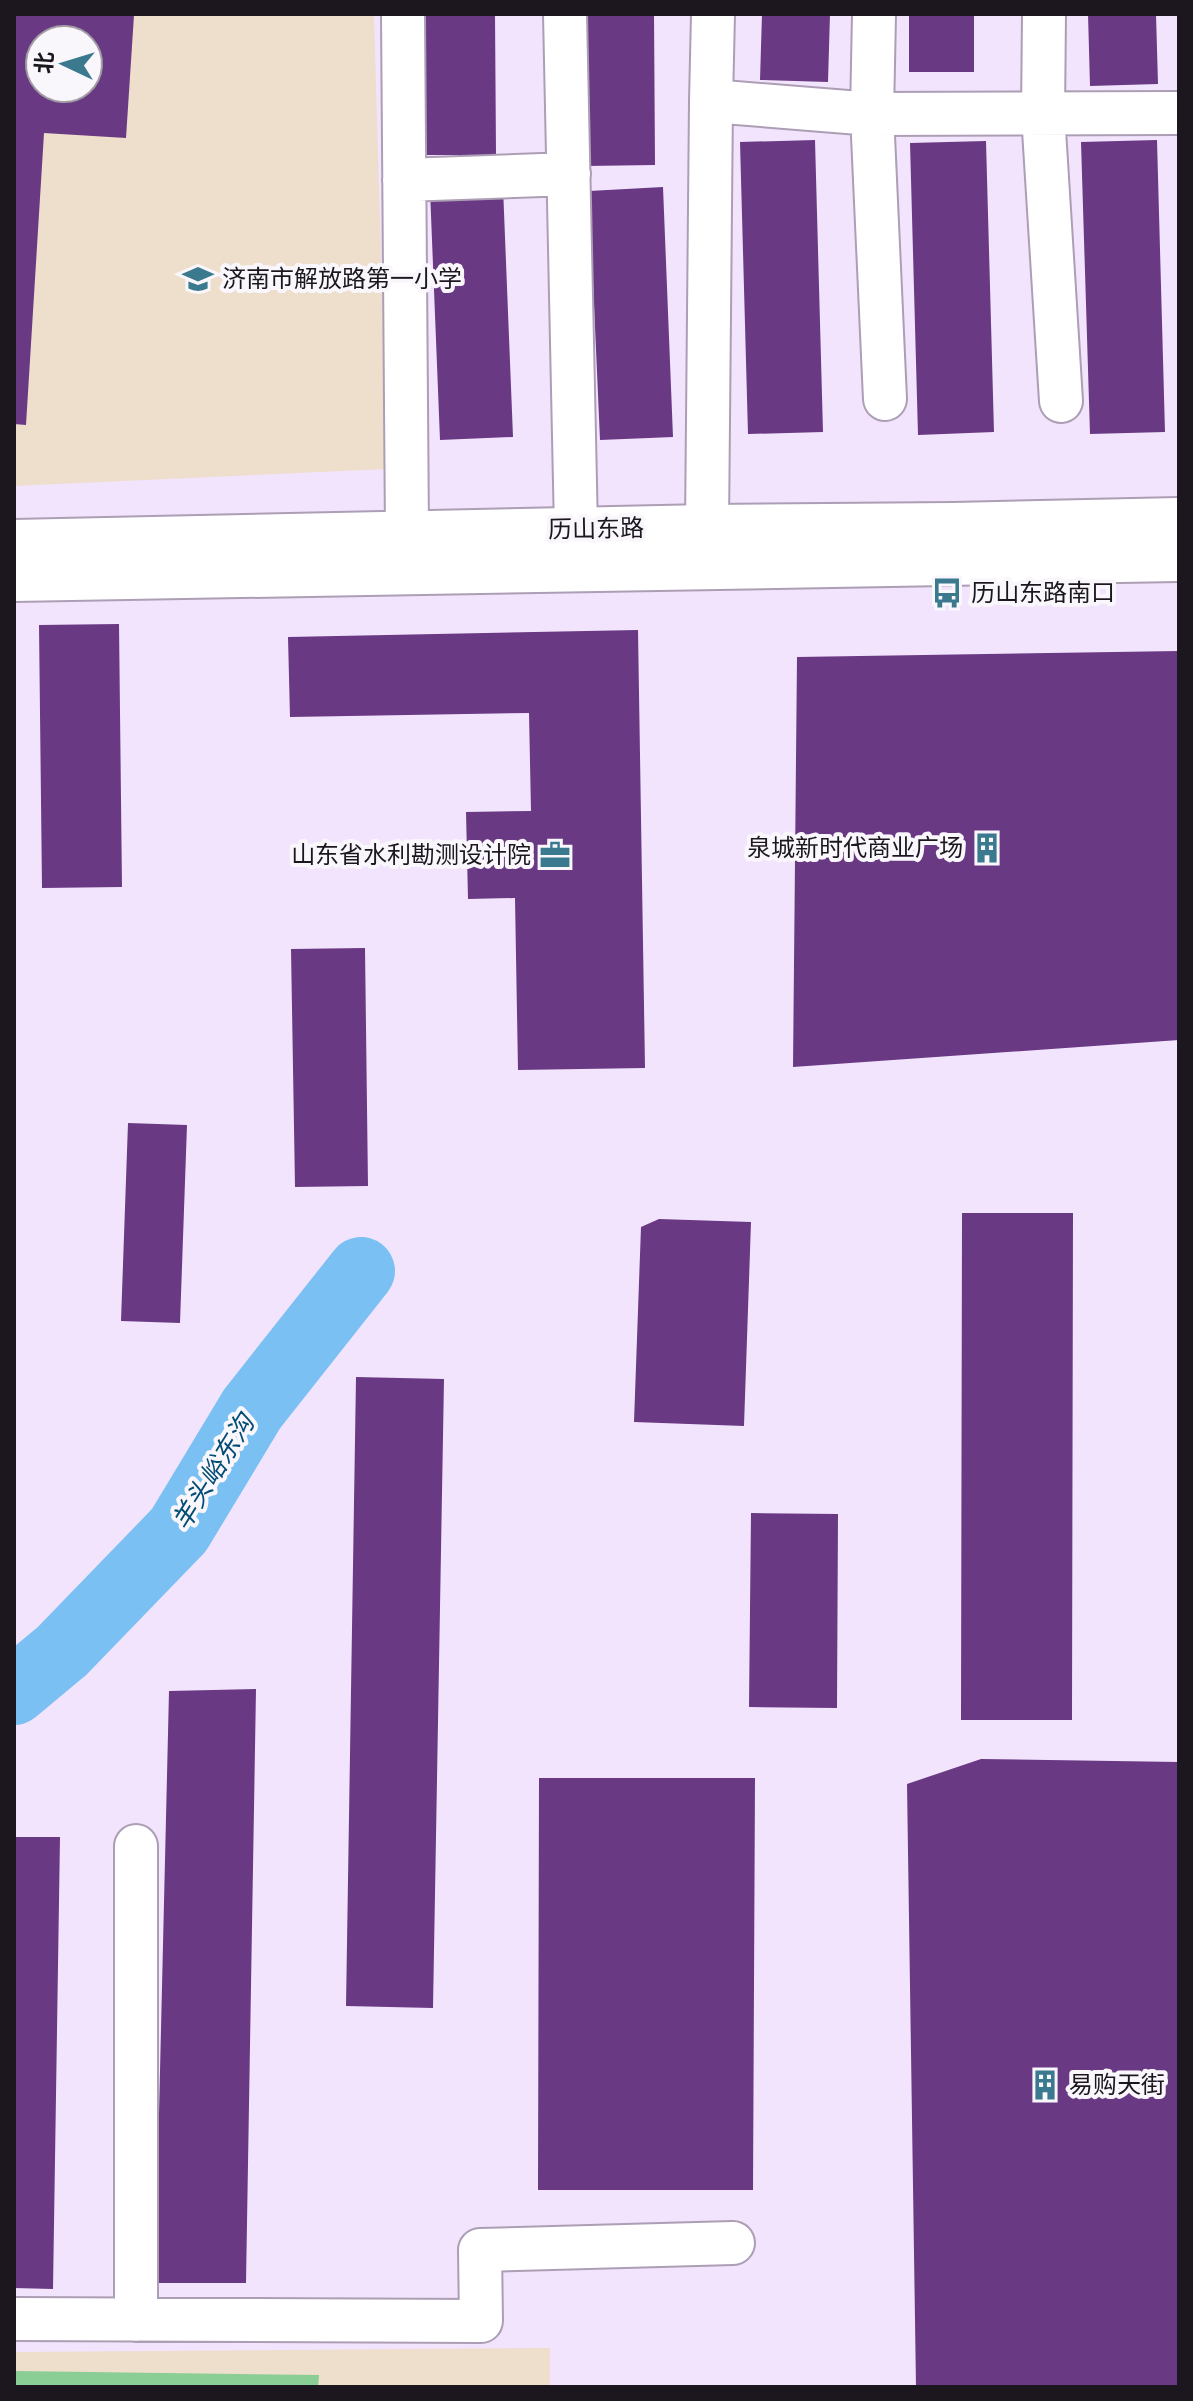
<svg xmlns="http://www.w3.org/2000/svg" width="1193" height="2401" font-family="Jost,'Noto Sans SC',sans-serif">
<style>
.education{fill:#eedecc;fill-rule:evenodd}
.green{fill:#8acd95}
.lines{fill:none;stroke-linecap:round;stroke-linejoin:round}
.river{stroke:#7bc0f3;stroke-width:68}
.building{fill:#693984;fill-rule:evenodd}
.street-casing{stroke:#ac9eb5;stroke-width:46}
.secondary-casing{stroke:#ac9eb5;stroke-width:48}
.street{stroke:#fff;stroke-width:42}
.secondary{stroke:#fff;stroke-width:44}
.labels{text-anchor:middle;stroke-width:8;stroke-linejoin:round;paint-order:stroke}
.poi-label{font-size:24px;fill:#1c171f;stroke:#faf7fc;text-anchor:start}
.street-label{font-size:24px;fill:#1c171f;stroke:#faf7fc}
.water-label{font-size:26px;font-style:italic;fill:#004c75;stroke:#faf7fc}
</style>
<rect width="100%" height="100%" fill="#f3e4fd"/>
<!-- education -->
<path class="education" d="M 14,14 L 374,14 L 387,469 L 14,486 ZM 40,40 L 88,40 L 88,88 L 40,88 Z
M 550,2348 L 550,2387 L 14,2387 L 14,2352 Z"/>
<!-- green -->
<path class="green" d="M 14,2371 L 319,2375 L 318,2387 L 14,2387 Z"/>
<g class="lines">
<!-- river -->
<path class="river" d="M 14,1691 L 62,1651 L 179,1530 L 252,1409 L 361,1271"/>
</g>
<!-- building -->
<path class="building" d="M 14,14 L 134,15 L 126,138 L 44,133 L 26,425 L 14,424 ZM 40,40 L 88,40 L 88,88 L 40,88 Z
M 424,14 L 495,14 L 496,155 L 426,155 Z
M 584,14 L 654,14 L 655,165 L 586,166 Z
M 762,14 L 830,14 L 828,82 L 760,80 Z
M 909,14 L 974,14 L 974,72 L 909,72 Z
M 1088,14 L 1156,14 L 1158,84 L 1090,86 Z
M 815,140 L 823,432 L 748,434 L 740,142 Z
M 1157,140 L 1165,432 L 1090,434 L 1081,142 Z
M 986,141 L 994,432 L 918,435 L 910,143 Z
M 503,187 L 513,437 L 440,440 L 430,190 Z
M 663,187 L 673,437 L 600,440 L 589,191 Z
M 119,624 L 122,887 L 42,888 L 39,625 Z
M 638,630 L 645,1068 L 518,1070 L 515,898 L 468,899 L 466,812 L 531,811 L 529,713 L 290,717 L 288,637 Z
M 1179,651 L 1179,1040 L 793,1067 L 797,657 Z
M 365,948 L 368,1186 L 295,1187 L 291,949 Z
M 128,1123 L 187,1125 L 180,1323 L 121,1321 Z
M 962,1213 L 1073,1213 L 1072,1720 L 961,1720 Z
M 659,1219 L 751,1222 L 744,1426 L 634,1422 L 641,1227 Z
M 356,1377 L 444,1379 L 433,2008 L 346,2006 Z
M 751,1513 L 838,1514 L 837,1708 L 749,1707 Z
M 256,1689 L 246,2283 L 155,2283 L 169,1691 Z
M 981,1759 L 1179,1762 L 1179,2387 L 916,2387 L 907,1784 Z
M 539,1778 L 755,1778 L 753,2190 L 538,2190 Z
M 14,1837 L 60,1837 L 53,2289 L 14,2288 Z"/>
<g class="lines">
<!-- street casing -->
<g class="street-casing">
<path id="street" d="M 403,14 L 407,533
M 565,14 L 576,530
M 874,14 L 872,114 L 1179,113
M 1044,14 L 1043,114 L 1061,401
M 711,101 L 713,14
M 404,180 L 569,174
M 707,527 L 711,101 L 872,114 L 885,399
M 14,2319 L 481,2321 L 480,2250 L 733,2243
M 136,2320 L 136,1846"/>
</g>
<!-- secondary casing -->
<g class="secondary-casing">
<path id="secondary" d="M 14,542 L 707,527 L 953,525 L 1179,520
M 14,579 L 1179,559"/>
</g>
<!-- street -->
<use href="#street" class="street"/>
<!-- secondary -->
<use href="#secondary" class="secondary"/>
</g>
<!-- icons -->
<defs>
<g id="school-bare" transform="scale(2.4)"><path d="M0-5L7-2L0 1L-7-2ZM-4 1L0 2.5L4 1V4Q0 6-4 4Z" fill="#3a798e" stroke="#faf7fc" stroke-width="2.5" paint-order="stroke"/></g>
<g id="bus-bare" transform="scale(2.4)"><path d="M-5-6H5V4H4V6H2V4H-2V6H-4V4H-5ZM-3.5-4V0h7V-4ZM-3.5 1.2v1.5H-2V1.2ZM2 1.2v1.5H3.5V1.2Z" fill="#3a798e" stroke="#faf7fc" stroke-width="2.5" paint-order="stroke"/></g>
<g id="building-bare" transform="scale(2.4)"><path d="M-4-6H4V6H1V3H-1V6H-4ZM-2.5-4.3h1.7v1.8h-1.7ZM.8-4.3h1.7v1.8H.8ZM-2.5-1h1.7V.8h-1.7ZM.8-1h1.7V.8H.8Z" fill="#3a798e" stroke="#faf7fc" stroke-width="2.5" paint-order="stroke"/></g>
<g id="office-bare" transform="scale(2.4)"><path d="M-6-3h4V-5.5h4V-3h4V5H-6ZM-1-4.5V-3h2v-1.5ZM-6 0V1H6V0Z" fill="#3a798e" stroke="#faf7fc" stroke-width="2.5" paint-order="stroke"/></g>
</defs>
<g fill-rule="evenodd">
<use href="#school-bare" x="198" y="279"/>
<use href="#bus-bare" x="947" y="593"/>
<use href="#building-bare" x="987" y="848"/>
<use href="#office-bare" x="555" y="855"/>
<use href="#building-bare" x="1045" y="2085"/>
</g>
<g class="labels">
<!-- poi labels -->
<g class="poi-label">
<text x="222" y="287">济南市解放路第一小学</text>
<text x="971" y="601">历山东路南口</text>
<text x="963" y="856" text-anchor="end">泉城新时代商业广场</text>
<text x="531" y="863" text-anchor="end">山东省水利勘测设计院</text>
<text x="1069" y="2093">易购天街</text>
</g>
<!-- street labels -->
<g class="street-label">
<text transform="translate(596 529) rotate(-1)" y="8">历山东路</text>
</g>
<!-- water labels -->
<g class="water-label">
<text transform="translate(213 1472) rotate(-58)" y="9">羊头峪东沟</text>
</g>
</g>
<!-- border -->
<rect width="1193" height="2401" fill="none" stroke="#1c171f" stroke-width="32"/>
<!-- north arrow -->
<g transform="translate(64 64) rotate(274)"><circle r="38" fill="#faf7fc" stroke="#a19da4" stroke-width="2"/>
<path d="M0-6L14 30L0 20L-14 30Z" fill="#3a798e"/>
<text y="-12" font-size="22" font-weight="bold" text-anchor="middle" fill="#1c171f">北</text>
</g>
</svg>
